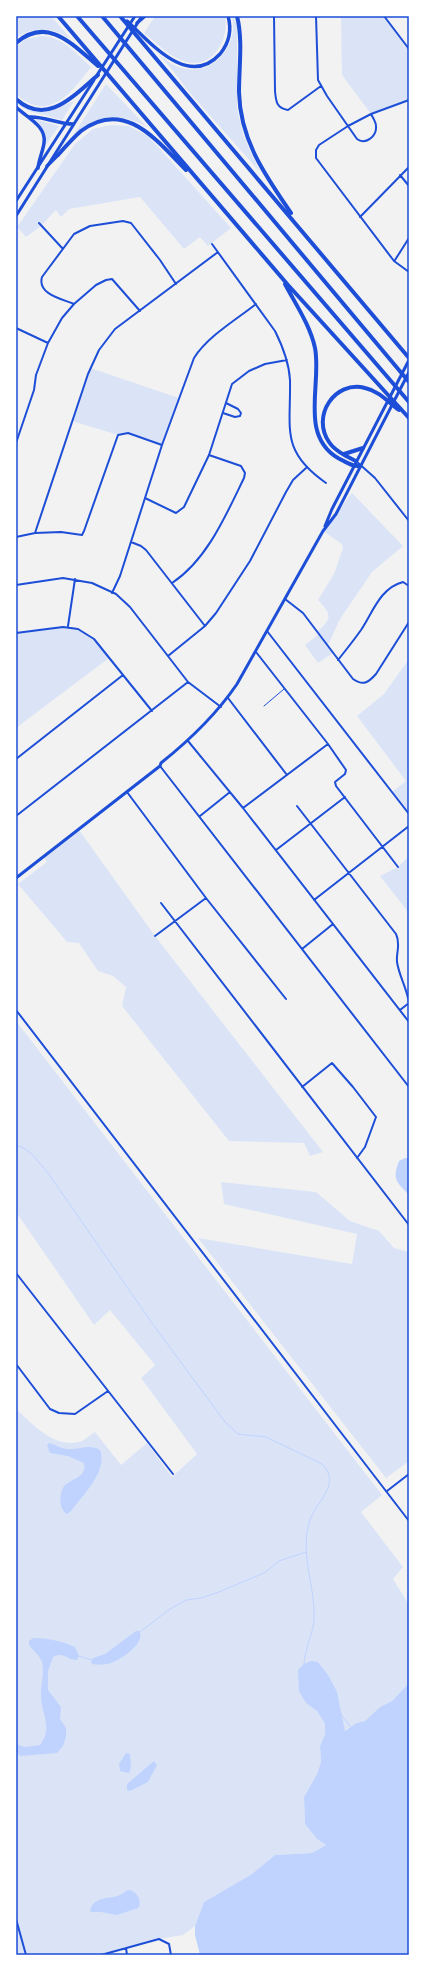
<svg xmlns="http://www.w3.org/2000/svg" width="425" height="1971" font-family="'Fira Sans',sans-serif">
<style>
.green{fill:#dbe4f7}
.water{fill:#bfd3fe}
.lines{fill:none;stroke-linecap:round;stroke-linejoin:round}
.stream{stroke:#bfd3fe;stroke-width:1}
.service{stroke:#1d4ed8;stroke-width:1}
.minor{stroke:#1d4ed8;stroke-width:2}
.tertiary{stroke:#1d4ed8;stroke-width:3}
.secondary{stroke:#1d4ed8;stroke-width:3}
.primary{stroke:#1d4ed8;stroke-width:3.5}
.motorway{stroke:#1d4ed8;stroke-width:4}
.neatline{fill:none;stroke:#1d4ed8;stroke-width:1.5}
</style>
<rect width="100%" height="100%" fill="#f2f2f2"/>
<!-- green -->
<path class="green" d="M 16,16 L 51,16 L 71,39 C 52,28 35,25 16,38 Z
M 155,16 L 225,16 C 230,41 210,73 181,60 C 167,55 156,42 144,33 Z
M 232,16 L 234,16 L 237,26 L 237,109 L 244,137 L 260,172 L 189,92 L 174,72 L 159,55 C 168,61 175,68 187,69 C 215,74 239,43 232,16 Z
M 341,16 L 384,16 L 409,49 L 409,100 L 371,114 L 342,75 Z
M 41,36 C 63,37 76,53 91,67 C 72,92 49,124 16,94 L 16,47 L 26,39 Z
M 106,84 L 147,127 C 119,111 95,115 72,137 Z
M 74,101 L 62,120 L 29,111 L 16,103 C 18,103 24,108 29,109 C 50,115 56,108 74,101 Z
M 35,119 L 59,126 L 45,146 L 44,132 Z
M 110,125 L 129,126 L 149,137 L 231,228 L 208,246 L 200,237 L 184,249 L 140,197 L 69,209 L 61,217 L 56,210 L 40,227 L 26,237 L 17,227 L 75,144 L 93,129 Z
M 90,368 L 179,398 L 162,445 L 128,433 L 118,435 L 72,421 Z
M 352,493 L 403,546 L 372,572 L 340,619 L 328,645 L 333,653 L 318,663 L 305,645 L 319,634 L 318,631 C 332,618 332,615 318,600 L 334,574 L 343,548 L 342,544 L 323,531 Z
M 68,626 C 86,631 97,643 109,658 L 16,728 L 16,633 L 44,628 Z
M 409,659 L 409,814 L 392,792 L 406,781 L 357,716 L 384,694 Z
M 79,830 L 155,936 L 323,1152 L 310,1156 L 304,1143 L 229,1141 L 122,1006 L 126,987 L 113,976 L 98,971 L 79,943 L 67,942 L 18,884 L 47,862 L 44,857 Z
M 409,856 L 409,913 L 380,876 L 398,867 Z
M 16,1021 L 382,1495 L 361,1512 L 403,1567 L 393,1579 L 409,1605 L 409,1683 L 392,1701 L 380,1707 L 365,1721 L 356,1723 L 344,1731 C 339,1701 337,1687 318,1662 L 306,1703 L 317,1711 L 325,1724 L 325,1734 L 320,1746 L 321,1762 L 317,1774 L 304,1797 L 305,1824 L 317,1839 L 326,1845 L 312,1853 L 275,1855 L 252,1874 L 204,1902 L 195,1926 L 183,1935 L 159,1939 L 101,1955 L 16,1955 L 16,1409 C 34,1425 55,1450 82,1441 C 86,1439 91,1434 95,1432 L 121,1465 L 147,1443 L 172,1477 L 197,1454 L 141,1378 L 155,1365 L 110,1310 L 94,1325 L 16,1212 Z
M 221,1182 L 316,1192 L 350,1221 L 379,1231 L 394,1248 L 409,1252 L 409,1461 L 386,1478 L 198,1238 L 352,1264 L 357,1234 L 224,1204 Z"/>
<!-- water -->
<path class="water" d="M 405,1158 L 409,1158 L 409,1195 C 396,1181 392,1180 399,1161 Z
M 49,1443 C 57,1445 63,1450 71,1449 C 82,1449 90,1444 100,1450 C 108,1471 83,1495 71,1511 L 67,1514 C 58,1509 59,1492 65,1485 C 73,1478 87,1477 84,1463 L 68,1456 L 50,1453 L 47,1445 Z
M 136,1631 L 139,1631 C 147,1642 121,1660 111,1663 C 105,1665 98,1665 92,1664 L 91,1662 L 93,1658 L 105,1654 Z
M 33,1638 C 47,1638 62,1641 75,1647 L 79,1656 L 77,1660 C 67,1660 63,1651 53,1657 L 48,1671 L 48,1690 L 61,1707 L 60,1719 L 66,1728 L 66,1737 L 63,1746 L 57,1753 L 20,1756 L 16,1752 L 16,1744 L 25,1747 L 40,1745 C 53,1728 42,1715 41,1697 C 40,1685 45,1674 42,1662 C 40,1656 33,1650 29,1645 L 29,1641 Z
M 311,1661 L 318,1662 L 328,1675 L 337,1692 L 345,1731 L 356,1723 L 365,1721 L 380,1707 L 392,1701 L 409,1683 L 409,1955 L 200,1955 L 195,1935 L 195,1926 L 204,1902 L 252,1874 L 275,1855 L 312,1853 L 326,1845 L 317,1839 L 305,1824 L 304,1797 L 317,1774 L 321,1762 L 320,1746 L 325,1734 L 325,1724 L 317,1711 L 306,1703 L 299,1691 L 298,1670 L 304,1664 Z
M 126,1753 L 130,1754 L 131,1767 L 129,1773 L 120,1771 L 119,1764 Z
M 154,1761 L 157,1765 L 148,1782 L 130,1791 L 127,1790 L 127,1784 Z
M 128,1890 C 136,1890 143,1901 138,1908 L 117,1915 L 101,1912 L 91,1912 L 90,1910 C 95,1896 108,1899 117,1896 C 121,1895 124,1892 128,1890 Z"/>
<g class="lines">
<!-- stream -->
<path class="stream" d="M 16,1145 C 31,1149 38,1162 48,1173 L 152,1323 L 225,1422 L 238,1434 L 266,1437 L 322,1464 C 342,1484 317,1500 310,1520 C 299,1552 315,1585 314,1617 C 314,1634 304,1649 304,1665
M 140,1632 L 170,1609 L 186,1600 L 201,1598 L 219,1592 L 264,1573 L 279,1561 L 306,1552
M 79,1656 L 92,1660
M 341,1714 L 351,1728"/>
<!-- service -->
<path class="service" d="M 264,706 L 284,689"/>
<!-- minor -->
<path class="minor" d="M 274,16 L 275,91 C 276,101 276,108 288,110 L 321,86
M 316,16 L 318,80 L 327,96 L 357,139 C 365,145 377,137 376,126 C 376,122 373,118 371,114
M 384,16 L 409,49
M 409,100 L 371,114 L 348,126 L 319,145 L 316,150 L 316,158 L 394,261 L 409,272
M 400,175 L 409,186
M 360,217 L 409,167
M 39,223 L 63,249
M 212,244 L 275,331 C 283,347 289,362 290,380 C 291,429 280,451 326,483
M 395,260 L 409,238
M 74,304 C 62,299 37,294 42,277 L 74,234 L 90,226 L 123,221 L 131,223 L 160,260 L 176,284
M 16,328 L 48,343
M 223,413 L 235,417 L 240,416 L 241,413 L 238,409 L 226,403
M 16,443 L 34,390 L 36,375 L 48,343 L 62,318 L 74,304 L 96,285 L 106,280 L 112,279 L 140,311
M 356,461 L 375,478 L 409,521
M 145,498 L 176,513 L 184,507 L 209,455 L 232,384 L 249,371 L 265,364 L 287,360
M 35,533 L 88,374 L 99,350 L 115,329 L 218,252
M 16,537 L 35,533 L 61,532 L 82,535 L 84,531 L 118,435 L 128,433 L 162,445
M 131,542 L 141,546 L 146,550 L 205,626
M 172,583 C 207,560 226,515 244,478 L 245,473 L 241,466 L 209,455
M 16,585 L 63,578 L 92,583 L 116,594 L 130,607 L 188,682 L 221,707
M 112,593 L 120,576 L 162,445 L 194,358 C 208,336 236,320 256,304
M 285,599 L 303,613 L 353,679 C 363,686 368,683 376,674 L 409,622
M 68,626 L 75,579
M 267,631 L 409,814
M 16,633 L 63,627 L 78,629 L 94,639 L 152,711
M 256,652 L 328,744 L 346,770 L 345,774 L 335,782 L 336,786 L 398,867
M 168,656 L 205,626 L 216,613 L 250,561 L 286,492 L 293,480 L 306,468
M 338,660 C 346,650 354,640 361,630 C 373,612 380,588 403,582 L 409,586
M 228,698 L 287,775
M 188,741 L 243,808 L 409,1022
M 16,759 L 123,675
M 160,766 L 409,1087
M 127,792 L 206,898 L 286,999
M 297,806 L 396,934 C 401,944 396,952 397,962 C 399,976 407,988 409,1003 L 400,1010
M 243,808 L 328,744
M 16,816 L 188,682
M 200,816 L 230,792
M 276,850 L 345,797
M 314,900 L 409,826
M 161,903 L 409,1225
M 155,936 L 206,898
M 302,949 L 333,924
M 16,1010 L 409,1521
M 302,1087 L 332,1063 L 353,1087 L 376,1117 L 365,1147 L 357,1158
M 16,1273 L 173,1474
M 16,1364 L 50,1409 L 59,1413 L 75,1414 L 108,1391
M 387,1491 L 409,1474
M 16,1919 L 26,1955
M 126,1948 L 127,1955
M 101,1955 L 159,1939 L 169,1944 L 171,1955"/>
<!-- tertiary -->
<path class="tertiary" d="M 325,526 L 332,509 L 409,360
M 16,878 L 160,766 L 161,763 C 191,739 216,715 237,684 L 323,531 L 336,514 L 409,372"/>
<!-- secondary -->
<path class="secondary" d="M 97,75 L 135,16
M 16,201 L 94,80
M 16,216 L 142,16"/>
<!-- primary -->
<path class="primary" d="M 127,21 C 150,42 188,89 220,54 C 229,43 232,30 228,16
M 137,23 L 145,16
M 16,107 C 26,117 47,126 44,143 C 43,151 39,159 38,168
M 29,117 C 44,116 58,124 73,124
M 47,166 L 58,155"/>
<!-- motorway -->
<path class="motorway" d="M 58,16 L 288,285 L 409,418
M 77,16 L 409,402
M 102,16 L 409,382
M 120,16 L 409,358
M 237,16 C 243,40 239,67 239,92 C 240,140 265,175 291,213
M 16,43 C 48,15 74,46 98,66
M 16,99 C 47,127 74,95 98,75
M 58,155 C 65,147 73,138 81,131 C 125,98 157,141 186,170
M 285,284 C 296,305 310,325 315,348 C 322,384 299,435 338,458 C 346,462 352,467 360,466
M 344,454 L 363,448
M 356,461 C 346,456 335,451 329,442 C 311,416 335,380 365,388 C 379,391 388,402 399,410"/>
</g>
<!-- border -->
<rect width="425" height="1971" fill="none" stroke="#ffffff" stroke-width="34"/>
<rect x="17" y="17" width="391" height="1937" class="neatline"/>
</svg>
